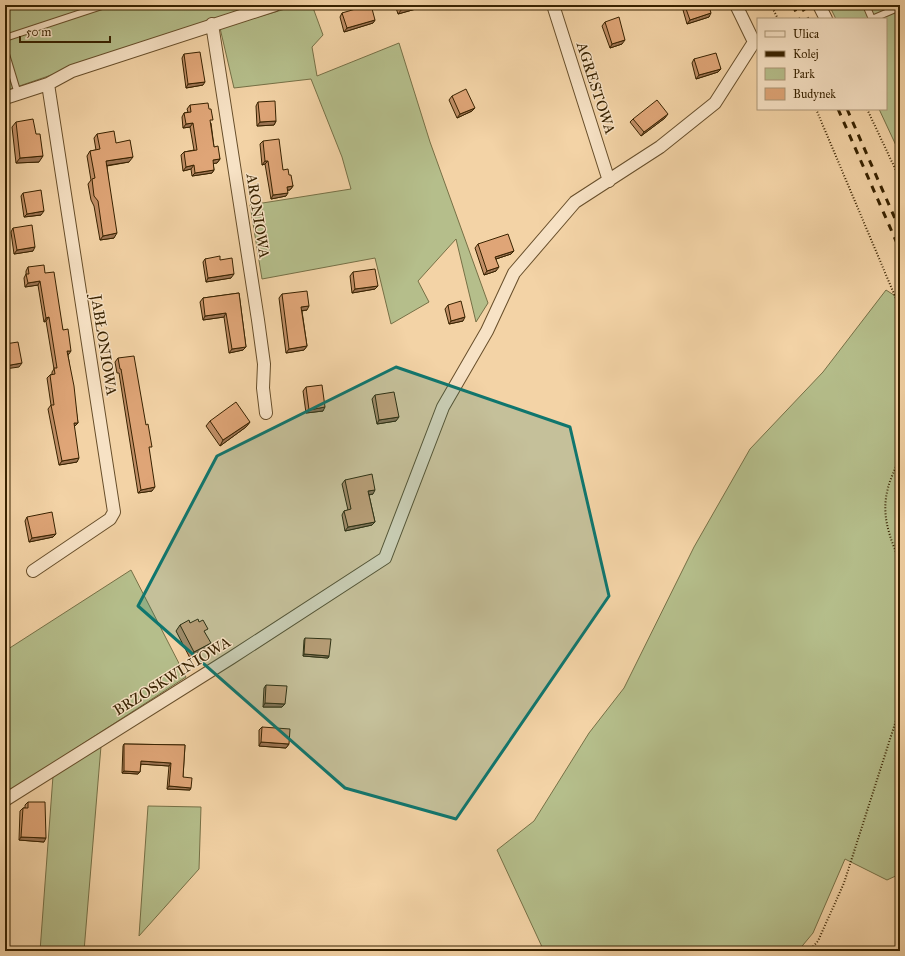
<svg xmlns="http://www.w3.org/2000/svg" width="905" height="956" font-family="'IM FELL Great Primer',serif">
<style>
.green{fill:#b5be8b;stroke:#767046}
.lines{fill:none;stroke-linecap:round;stroke-linejoin:round}
.service-casing{stroke:#674e2a;stroke-width:8}
.minor-casing{stroke:#674e2a;stroke-width:14}
.path{stroke:#382200;stroke-width:2;stroke-dasharray:1 2;stroke-linecap:butt}
.service{stroke:#f7e2c5;stroke-width:6}
.minor{stroke:#f7e2c5;stroke-width:12}
.rail{stroke:#382200;stroke-width:3;stroke-dasharray:7 7;stroke-linecap:butt}
.wall{fill:#c08e66;stroke:#382200}
.shaded-wall{fill:#9c7453;stroke:#382200}
.building{fill:#dfa577;stroke:#382200}
.marked{fill:#0f766e;fill-opacity:0.2;stroke:#0f766e;stroke-width:3;stroke-linejoin:round}
.labels{text-anchor:middle;stroke-width:3;stroke-linejoin:round;paint-order:stroke}
.street-label{font-size:15px;fill:#382200;stroke:#f7e2c5}
</style>
<rect width="100%" height="100%" fill="#f3d3a6"/>
<filter id="stains"><feTurbulence type="fractalNoise" baseFrequency=".005" numOctaves="4"/><feColorMatrix values="0 0 0 0 .2 0 0 0 0 .09 0 0 0 0 .02 0 0 0 .5 -.17"/></filter>
<radialGradient id="worn" r=".72"><stop offset=".6" stop-color="#630" stop-opacity="0"/><stop offset="1" stop-color="#630" stop-opacity=".3"/></radialGradient>
<!-- green -->
<path class="green" d="M 5,5 L 254,5 L 5,91 Z
M 299,5 L 312,5 L 323,35 L 312,47 L 317,76 L 399,43 L 430,142 L 488,303 L 476,322 L 456,239 L 418,281 L 429,302 L 391,324 L 375,258 L 262,279 L 250,205 L 351,189 L 342,157 L 311,79 L 234,88 L 220,28 Z
M 829,5 L 900,5 L 900,154 L 879,109 L 886,109 L 886,19 L 836,19 Z
M 886,290 L 900,299 L 900,674 L 898,679 L 900,683 L 900,874 L 887,880 L 845,859 L 813,933 L 798,951 L 540,951 L 543,949 L 497,850 L 534,821 L 589,733 L 624,688 L 694,547 L 750,449 L 823,372 Z
M 131,570 L 186,677 L 5,794 L 5,651 Z
M 101,746 L 84,951 L 40,951 L 53,776 Z
M 148,806 L 201,807 L 199,869 L 139,936 Z"/>
<g class="lines">
<!-- service casing -->
<g class="service-casing">
<path id="service" d="M 866,5 L 872,19
M 872,19 L 900,7
M 5,38 L 105,5
M 5,51 L 18,94"/>
</g>
<!-- minor casing -->
<g class="minor-casing">
<path id="minor" d="M 553,5 L 609,181
M 819,5 L 826,19
M 212,24 L 258,320 L 264,364 L 263,388 L 266,413
M 5,98 L 48,84 L 72,71 L 275,5
M 33,571 L 110,519 L 114,512 L 48,84
M 5,800 L 231,658 L 385,558 L 443,407 L 487,331 L 514,273 L 575,202 L 660,147 L 715,103 L 754,42 L 736,5"/>
</g>
<!-- path -->
<path class="path" d="M 771,5 L 778,19
M 816,109 L 900,308
M 867,109 L 900,179
M 900,459 C 878,500 883,522 900,562
M 809,951 L 818,941 L 844,883 L 900,708"/>
<!-- service -->
<use href="#service" class="service"/>
<!-- minor -->
<use href="#minor" class="minor"/>
<!-- rail -->
<path class="rail" d="M 793,5 L 799,19
M 801,5 L 808,19
M 838,109 L 900,250
M 847,109 L 900,230"/>
</g>
<!-- wall -->
<path class="wall" d="M 395,5 L 430,5 L 398,14 Z
M 712,5 L 710,9 L 709,17 L 687,24 L 683,10 L 685,6 Z
M 342,13 L 375,20 L 373,23 L 344,32 L 340,17 Z
M 605,22 L 622,44 L 610,48 L 602,26 Z
M 184,54 L 203,85 L 186,88 L 182,58 Z
M 694,59 L 721,69 L 718,72 L 696,79 L 692,63 Z
M 452,96 L 472,111 L 457,118 L 449,100 Z
M 258,102 L 276,121 L 274,125 L 257,126 L 256,106 Z
M 190,105 L 211,123 L 214,147 L 220,159 L 217,163 L 213,163 L 214,170 L 212,173 L 192,176 L 191,169 L 183,171 L 181,155 L 184,152 L 194,150 L 190,127 L 183,128 L 182,117 L 184,113 L 188,112 L 187,109 Z
M 665,118 L 641,136 L 630,122 L 633,119 Z
M 16,122 L 39,162 L 16,163 L 12,127 Z
M 97,134 L 116,143 L 129,162 L 107,166 L 114,238 L 100,240 L 94,206 L 91,200 L 88,184 L 91,180 L 87,156 L 90,151 L 96,150 L 94,138 Z
M 263,141 L 283,170 L 289,175 L 293,186 L 290,190 L 288,190 L 286,196 L 271,199 L 265,164 L 262,165 L 260,144 Z
M 23,193 L 41,215 L 24,217 L 21,196 Z
M 13,228 L 33,251 L 14,254 L 11,232 Z
M 478,244 L 514,251 L 511,254 L 496,259 L 496,271 L 484,275 L 475,248 Z
M 205,259 L 220,260 L 231,278 L 206,282 L 203,262 Z
M 28,267 L 45,273 L 63,330 L 69,354 L 68,355 L 78,423 L 74,427 L 77,462 L 59,465 L 48,409 L 51,405 L 47,378 L 50,375 L 52,374 L 52,372 L 54,369 L 46,321 L 44,322 L 38,285 L 25,287 L 24,278 L 26,274 L 26,271 Z
M 353,272 L 378,286 L 375,289 L 352,293 L 350,276 Z
M 239,293 L 246,347 L 243,350 L 229,353 L 224,317 L 203,320 L 200,302 L 203,298 Z
M 282,294 L 307,310 L 302,311 L 307,346 L 304,350 L 286,353 L 279,298 Z
M 448,305 L 463,321 L 449,324 L 445,309 Z
M 118,358 L 149,450 L 152,491 L 138,493 L 119,373 L 117,373 L 115,362 Z
M 306,387 L 323,411 L 306,413 L 303,391 Z
M 375,395 L 396,421 L 377,424 L 372,399 Z
M 210,421 L 250,422 L 246,427 L 220,446 L 206,426 Z
M 345,480 L 373,494 L 369,495 L 375,522 L 372,525 L 345,531 L 342,515 L 344,511 L 348,510 L 342,484 Z
M 27,517 L 53,537 L 29,542 L 25,521 Z
M 190,623 L 205,633 L 207,649 L 190,658 L 176,631 L 180,625 Z
M 305,638 L 329,656 L 328,658 L 303,656 L 304,640 Z
M 266,685 L 282,707 L 263,707 L 264,688 Z
M 262,727 L 289,744 L 286,748 L 259,746 L 259,730 Z
M 124,744 L 185,745 L 183,777 L 190,790 L 167,789 L 169,766 L 141,764 L 140,772 L 138,774 L 122,773 L 123,746 Z
M 28,802 L 44,842 L 19,840 L 20,811 L 23,808 L 25,808 L 25,805 Z"/>
<!-- shaded-wall -->
<path class="shaded-wall" d="M 414,5 L 430,5 L 398,14 L 402,9 Z
M 711,13 L 709,17 L 687,24 L 690,20 Z
M 375,20 L 373,23 L 344,32 L 347,28 Z
M 625,40 L 622,44 L 610,48 L 612,44 Z
M 721,69 L 718,72 L 696,79 L 699,75 Z
M 205,82 L 203,85 L 186,88 L 188,84 Z
M 475,108 L 472,111 L 457,118 L 460,114 Z
M 668,114 L 665,118 L 641,136 L 644,132 Z
M 276,121 L 274,125 L 257,126 L 260,122 Z
M 193,123 L 190,127 L 183,128 L 186,124 Z
M 43,156 L 39,162 L 16,163 L 20,158 Z
M 133,157 L 129,162 L 103,166 L 106,161 Z
M 220,159 L 217,163 L 210,164 L 213,160 Z
M 265,161 L 268,161 L 265,164 L 262,165 Z
M 194,165 L 191,169 L 183,171 L 186,167 Z
M 214,170 L 212,173 L 192,176 L 195,173 Z
M 293,186 L 290,190 L 285,190 L 287,187 Z
M 288,193 L 286,196 L 271,199 L 273,195 Z
M 44,211 L 41,215 L 24,217 L 27,214 Z
M 117,233 L 114,238 L 100,240 L 103,236 Z
M 35,247 L 33,251 L 14,254 L 17,250 Z
M 514,251 L 511,254 L 493,260 L 495,257 Z
M 499,267 L 496,271 L 484,275 L 487,271 Z
M 234,274 L 231,278 L 206,282 L 208,278 Z
M 40,281 L 38,285 L 25,287 L 28,283 Z
M 378,286 L 375,289 L 352,293 L 355,289 Z
M 309,306 L 307,310 L 298,311 L 301,307 Z
M 226,313 L 224,317 L 203,320 L 205,316 Z
M 49,317 L 46,321 L 44,322 L 46,318 Z
M 465,317 L 463,321 L 449,324 L 451,321 Z
M 307,346 L 304,350 L 286,353 L 289,349 Z
M 246,347 L 243,350 L 229,353 L 232,349 Z
M 67,351 L 71,351 L 69,354 L 65,355 Z
M 22,363 L 19,367 L 5,369 L 5,366 Z
M 325,407 L 323,411 L 306,413 L 309,410 Z
M 399,417 L 396,421 L 377,424 L 379,420 Z
M 250,422 L 246,427 L 220,446 L 223,440 Z
M 74,423 L 78,423 L 75,426 L 71,427 Z
M 79,458 L 77,462 L 59,465 L 62,461 Z
M 155,487 L 152,491 L 138,493 L 141,490 Z
M 375,490 L 373,494 L 366,495 L 368,491 Z
M 375,522 L 372,525 L 345,531 L 348,527 Z
M 56,534 L 53,537 L 29,542 L 32,538 Z
M 211,643 L 207,649 L 190,658 L 194,652 Z
M 304,654 L 329,656 L 328,658 L 303,656 Z
M 265,703 L 285,704 L 282,707 L 263,707 Z
M 261,742 L 289,744 L 286,748 L 259,746 Z
M 141,761 L 171,763 L 169,766 L 139,764 Z
M 124,771 L 140,772 L 138,774 L 122,773 Z
M 169,786 L 191,788 L 190,790 L 167,789 Z
M 21,837 L 46,838 L 44,842 L 19,840 Z"/>
<!-- building -->
<path class="building" d="M 369,5 L 371,5 L 375,20 L 347,28 L 342,13 Z
M 401,5 L 414,5 L 402,9 Z
M 687,5 L 712,5 L 709,6 L 711,13 L 690,20 L 685,6 Z
M 619,17 L 625,40 L 612,44 L 605,22 Z
M 200,52 L 205,82 L 188,84 L 184,54 Z
M 716,53 L 721,69 L 699,75 L 694,59 Z
M 466,89 L 475,108 L 460,114 L 452,96 Z
M 657,100 L 668,114 L 644,132 L 633,119 Z
M 275,101 L 276,121 L 260,122 L 258,102 Z
M 208,103 L 209,109 L 211,109 L 213,120 L 210,120 L 214,147 L 218,146 L 220,159 L 213,160 L 214,170 L 195,173 L 194,165 L 186,167 L 184,152 L 197,150 L 193,123 L 186,124 L 184,113 L 191,112 L 190,105 Z
M 33,119 L 36,134 L 40,134 L 43,156 L 20,158 L 16,122 Z
M 114,131 L 116,143 L 130,140 L 133,157 L 106,161 L 117,233 L 103,236 L 98,201 L 94,196 L 92,179 L 95,178 L 90,151 L 100,149 L 97,134 Z
M 279,139 L 283,170 L 288,169 L 289,175 L 291,175 L 293,186 L 287,187 L 288,193 L 273,195 L 268,161 L 265,161 L 263,141 Z
M 41,190 L 44,211 L 27,214 L 23,193 Z
M 32,225 L 35,247 L 17,250 L 13,228 Z
M 508,234 L 514,251 L 495,257 L 499,267 L 487,271 L 478,244 Z
M 220,256 L 220,260 L 232,258 L 234,274 L 208,278 L 205,259 Z
M 44,265 L 45,273 L 54,272 L 63,330 L 68,329 L 71,351 L 67,351 L 74,386 L 78,423 L 74,423 L 79,458 L 62,461 L 51,405 L 54,405 L 50,375 L 55,374 L 54,368 L 57,368 L 49,317 L 46,318 L 40,281 L 28,283 L 26,274 L 29,274 L 28,267 Z
M 375,269 L 378,286 L 355,289 L 353,272 Z
M 307,291 L 309,306 L 301,307 L 307,346 L 289,349 L 282,294 Z
M 239,293 L 246,347 L 232,349 L 226,313 L 205,316 L 203,298 Z
M 461,301 L 465,317 L 451,321 L 448,305 Z
M 18,342 L 22,363 L 5,366 L 5,344 Z
M 134,356 L 146,425 L 148,424 L 152,447 L 149,447 L 155,487 L 141,490 L 121,369 L 120,369 L 118,358 Z
M 322,385 L 325,407 L 309,410 L 306,387 Z
M 394,392 L 399,417 L 379,420 L 375,395 Z
M 236,402 L 250,422 L 223,440 L 210,421 Z
M 372,474 L 375,490 L 368,491 L 375,522 L 348,527 L 344,511 L 351,509 L 345,480 Z
M 52,512 L 56,534 L 32,538 L 27,517 Z
M 198,619 L 199,622 L 203,620 L 208,629 L 204,631 L 211,643 L 194,652 L 180,625 L 189,620 L 190,623 Z
M 305,638 L 331,639 L 329,656 L 304,654 Z
M 266,685 L 287,686 L 285,704 L 265,703 Z
M 262,727 L 290,729 L 289,744 L 261,742 Z
M 124,744 L 185,745 L 183,777 L 192,778 L 191,788 L 169,786 L 171,763 L 141,761 L 140,772 L 124,771 Z
M 28,802 L 45,802 L 46,838 L 21,837 L 23,808 L 28,808 Z"/>
<!-- marked area -->
<path class="marked" d="M 396,367 L 570,427 L 609,596 L 456,819 L 345,788 L 138,606 L 217,456 Z"/>
<g class="labels">
<!-- street labels -->
<g class="street-label">
<text transform="translate(596 88) rotate(72)" y="5">AGRESTOWA</text>
<text transform="translate(258 216) rotate(81)" y="5">ARONIOWA</text>
<text transform="translate(104 345) rotate(81)" y="5">JABŁONIOWA</text>
<text transform="translate(172 676) rotate(-32)" y="5">BRZOSKWINIOWA</text>
</g>
</g>
<!-- margin -->
<rect width="905" height="956" fill="none" stroke="#f3d3a6" stroke-width="20"/>
<rect x="6" y="6" width="893" height="944" fill="none" stroke="#382200" stroke-width="2"/>
<rect x="10" y="10" width="885" height="936" fill="none" stroke="#382200"/>
<!-- legend -->
<rect x="757" y="18" width="130" height="92" fill="#f7e2c5" stroke="#ab9576"/>
<rect x="765" y="31" width="20" height="6" fill="#f7e2c5" stroke="#ab9576"/>
<text x="793" y="38" font-size="12" fill="#382200">Ulica</text>
<rect x="765" y="51" width="20" height="6" fill="#382200" stroke="#ab9576"/>
<text x="793" y="58" font-size="12" fill="#382200">Kolej</text>
<rect x="765" y="68" width="20" height="12" fill="#b5be8b" stroke="#ab9576"/>
<text x="793" y="78" font-size="12" fill="#382200">Park</text>
<rect x="765" y="88" width="20" height="12" fill="#dfa577" stroke="#ab9576"/>
<text x="793" y="98" font-size="12" fill="#382200">Budynek</text>
<!-- scale -->
<path d="M20 36v6h90v-6" fill="none" stroke="#382200" stroke-width="2"/>
<text x="26" y="36" font-size="12" fill="#382200" stroke="#f7e2c5" stroke-width="3" paint-order="stroke">50 m</text>
<rect width="100%" height="100%" filter="url(#stains)"/>
<rect width="100%" height="100%" fill="url(#worn)"/>
</svg>
